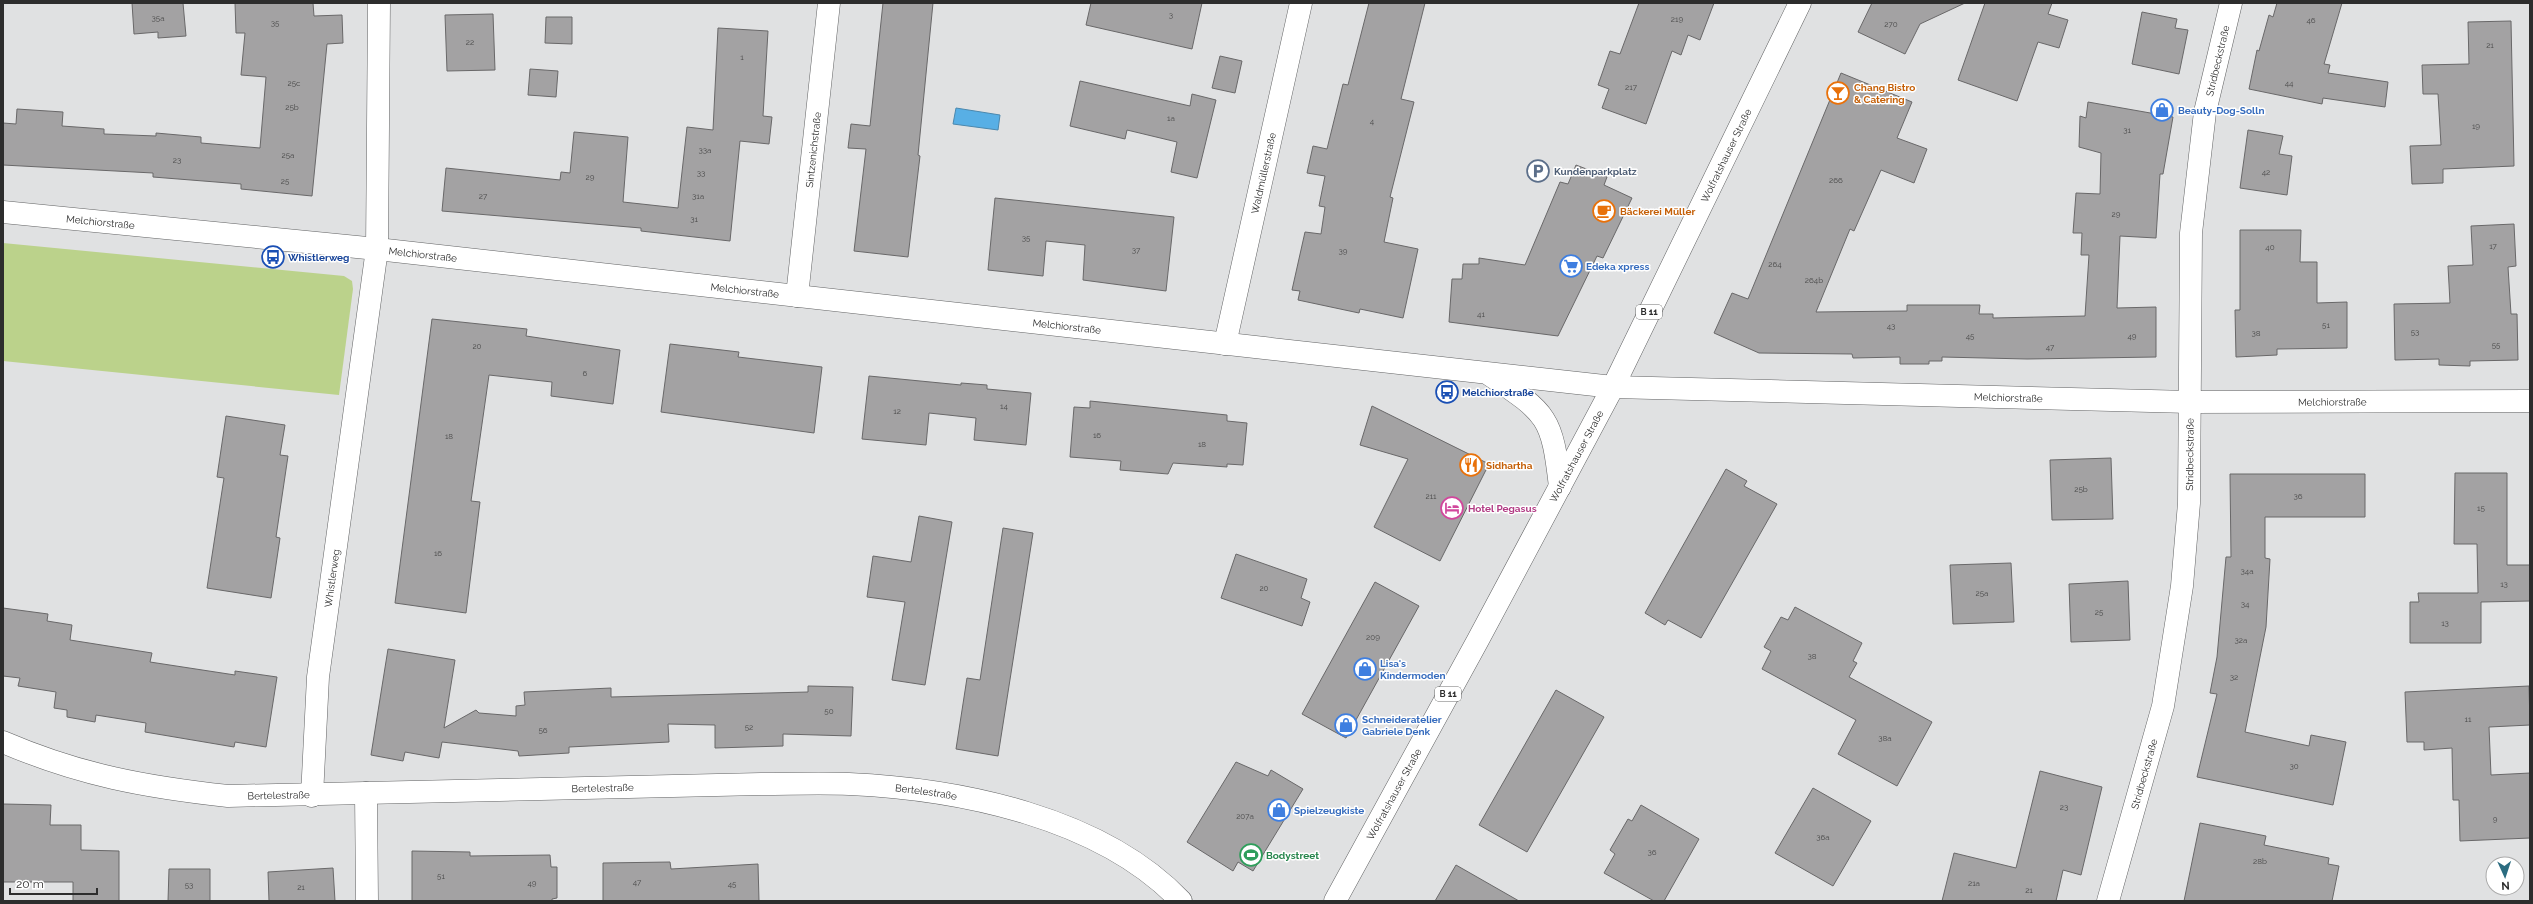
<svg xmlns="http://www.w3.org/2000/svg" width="2533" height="904" font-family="Raleway,sans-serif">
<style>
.green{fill:#bbd28b}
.water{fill:#58afe5;stroke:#4b88ae}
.building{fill:#a3a2a3;stroke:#696869}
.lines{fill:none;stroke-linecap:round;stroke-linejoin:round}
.street-casing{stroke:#626364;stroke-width:23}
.primary-casing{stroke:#626364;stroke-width:23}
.street{stroke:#fff;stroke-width:22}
.primary{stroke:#fff;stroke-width:22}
.labels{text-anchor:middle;stroke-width:3;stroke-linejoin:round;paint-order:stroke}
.number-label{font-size:8px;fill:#4a4a4a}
.shield{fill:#fff;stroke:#6c6c6c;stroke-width:1}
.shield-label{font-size:9px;font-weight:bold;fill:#2d2d2d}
.street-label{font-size:10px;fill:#2d2d2d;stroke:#fff}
.food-label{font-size:10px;font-weight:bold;fill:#c56008;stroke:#fff;text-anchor:start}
.shop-label{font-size:10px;font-weight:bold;fill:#366cbe;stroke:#fff;text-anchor:start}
.service-label{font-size:10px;font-weight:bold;fill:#4e5e75;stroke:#fff;text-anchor:start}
.transit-label{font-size:10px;font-weight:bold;fill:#164399;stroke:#fff;text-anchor:start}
.hotel-label{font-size:10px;font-weight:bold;fill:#b23c85;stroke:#fff;text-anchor:start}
.leisure-label{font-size:10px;font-weight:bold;fill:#27864d;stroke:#fff;text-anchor:start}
</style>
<rect width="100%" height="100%" fill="#e0e1e2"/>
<!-- green -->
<path class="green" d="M 3,243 L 344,276 L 352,281 L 353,289 L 339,395 L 3,361 Z"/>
<!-- water -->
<path class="water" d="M 956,108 L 1000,115 L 998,130 L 953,124 Z"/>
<!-- building -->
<path class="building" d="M 132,3 L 183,3 L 186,36 L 158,38 L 158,32 L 134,34 Z
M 235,3 L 313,3 L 314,16 L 342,15 L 343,43 L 327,44 L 312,196 L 241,189 L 241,184 L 153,177 L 153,173 L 3,165 L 3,123 L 16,124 L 17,109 L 63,112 L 62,126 L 104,129 L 104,134 L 156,136 L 156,133 L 201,137 L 201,143 L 260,148 L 266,77 L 241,75 L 245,33 L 236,33 Z
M 883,3 L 933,3 L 918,155 L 920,156 L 908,257 L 854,251 L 866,149 L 848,148 L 851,124 L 870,126 Z
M 1091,3 L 1202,3 L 1192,49 L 1086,25 Z
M 1369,3 L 1425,3 L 1401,99 L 1414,102 L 1390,197 L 1393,198 L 1384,242 L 1418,249 L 1403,318 L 1360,309 L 1359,313 L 1298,300 L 1300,291 L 1292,290 L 1305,232 L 1321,234 L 1325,207 L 1319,206 L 1325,176 L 1307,173 L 1313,146 L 1327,149 L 1343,84 L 1348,85 Z
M 1639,3 L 1714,3 L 1700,40 L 1688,35 L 1681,55 L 1672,51 L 1646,124 L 1602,108 L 1609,89 L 1598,85 L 1610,51 L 1620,54 Z
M 1872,3 L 1965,3 L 1920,24 L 1905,54 L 1858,32 Z
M 1985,3 L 2052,3 L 2048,14 L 2068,20 L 2059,48 L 2038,42 L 2017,101 L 1958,80 Z
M 2277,3 L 2342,3 L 2324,64 L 2330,65 L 2328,73 L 2388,82 L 2385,107 L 2323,98 L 2322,104 L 2249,89 L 2257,50 L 2259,51 L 2269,15 L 2273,17 Z
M 2142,12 L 2177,19 L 2175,28 L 2188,30 L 2179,74 L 2132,64 Z
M 493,14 L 495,70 L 447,71 L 445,15 Z
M 546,17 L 572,17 L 572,44 L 545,43 Z
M 2511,21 L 2514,166 L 2443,169 L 2443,183 L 2412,184 L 2410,146 L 2441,145 L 2438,94 L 2423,94 L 2422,65 L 2469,64 L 2468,22 Z
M 718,28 L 768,31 L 763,116 L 772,117 L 769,144 L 740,141 L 730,241 L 641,231 L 641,228 L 442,211 L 446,168 L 560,180 L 561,172 L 570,173 L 574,132 L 628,137 L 623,202 L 678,208 L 687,127 L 713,130 Z
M 1220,56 L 1242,61 L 1235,93 L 1212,88 Z
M 530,69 L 558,71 L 556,97 L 528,95 Z
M 1841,73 L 1912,102 L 1897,138 L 1927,149 L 1914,183 L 1881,170 L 1854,231 L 1850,229 L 1816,312 L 1907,311 L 1907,305 L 1980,305 L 1979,314 L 1993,314 L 1993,318 L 2085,316 L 2089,255 L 2081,255 L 2082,233 L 2073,233 L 2076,193 L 2100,194 L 2101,153 L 2079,147 L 2080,116 L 2086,118 L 2088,102 L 2173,117 L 2163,174 L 2160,174 L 2156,238 L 2120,236 L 2117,308 L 2156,307 L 2156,357 L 2027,359 L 1942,357 L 1942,361 L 1929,361 L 1929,364 L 1900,364 L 1900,357 L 1853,358 L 1852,354 L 1759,353 L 1714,333 L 1732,293 L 1748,299 Z
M 1080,81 L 1190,106 L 1192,94 L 1216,100 L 1197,178 L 1171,172 L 1177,142 L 1127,130 L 1125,139 L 1070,126 Z
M 2248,130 L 2283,136 L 2279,154 L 2292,156 L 2287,195 L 2240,188 Z
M 1576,165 L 1607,177 L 1604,185 L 1632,198 L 1603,258 L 1597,256 L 1558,336 L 1449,322 L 1452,279 L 1462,279 L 1463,264 L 1479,264 L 1479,258 L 1525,265 L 1560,182 L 1568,184 Z
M 995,198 L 1174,217 L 1166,291 L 1083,280 L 1085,245 L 1046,241 L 1043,276 L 988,270 Z
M 2514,224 L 2516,266 L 2508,267 L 2511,314 L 2517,314 L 2518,360 L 2470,361 L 2470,366 L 2439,365 L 2439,359 L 2395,360 L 2394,304 L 2450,303 L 2448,266 L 2473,265 L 2471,226 Z
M 2240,230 L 2301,230 L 2300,262 L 2317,262 L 2317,303 L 2347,302 L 2347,348 L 2277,349 L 2277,355 L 2236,357 L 2235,310 L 2240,310 Z
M 432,319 L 527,329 L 526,336 L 620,350 L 613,404 L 551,396 L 552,382 L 489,375 L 471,501 L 480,502 L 466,613 L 395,603 Z
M 670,344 L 739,352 L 738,357 L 822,367 L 814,433 L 661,412 Z
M 869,376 L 961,385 L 961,383 L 987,385 L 987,389 L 1031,393 L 1026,445 L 974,440 L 976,418 L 929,413 L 926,445 L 862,439 Z
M 1090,401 L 1227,415 L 1227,421 L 1247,423 L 1243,465 L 1227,464 L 1227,467 L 1173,463 L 1168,474 L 1120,470 L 1121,461 L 1070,457 L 1074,407 L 1090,408 Z
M 1372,406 L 1489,464 L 1440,561 L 1374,527 L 1408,459 L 1360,445 Z
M 226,416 L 285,425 L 280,455 L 288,456 L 276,537 L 280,538 L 271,598 L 207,588 L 224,478 L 217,477 Z
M 2111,458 L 2113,519 L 2052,520 L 2050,460 Z
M 1726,469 L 1747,481 L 1744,486 L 1777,504 L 1701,638 L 1668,620 L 1665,625 L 1645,613 Z
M 2455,473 L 2507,473 L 2507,565 L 2530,565 L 2530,601 L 2481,602 L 2481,643 L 2410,643 L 2410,602 L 2419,602 L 2418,593 L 2478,593 L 2477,544 L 2454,544 Z
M 2230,474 L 2365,474 L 2365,517 L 2265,517 L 2265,558 L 2270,559 L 2266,627 L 2245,732 L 2309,746 L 2311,735 L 2346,742 L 2333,805 L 2197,777 L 2217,694 L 2210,693 L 2217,657 L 2226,557 L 2231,557 Z
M 919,516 L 952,522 L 925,685 L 892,680 L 905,602 L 867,597 L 873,556 L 911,562 Z
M 1003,528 L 1033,533 L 998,756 L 956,749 L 967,678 L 980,680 Z
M 1236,554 L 1307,579 L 1301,598 L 1310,602 L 1302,626 L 1221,598 Z
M 2011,563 L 2014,622 L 1953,624 L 1950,565 Z
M 2128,581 L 2130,640 L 2071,642 L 2069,584 Z
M 1375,582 L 1419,606 L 1346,738 L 1302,714 Z
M 1795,607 L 1862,643 L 1853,661 L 1857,663 L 1849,677 L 1932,722 L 1897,786 L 1838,754 L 1856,720 L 1762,669 L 1771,651 L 1764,647 L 1781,617 L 1788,620 Z
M 3,608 L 48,614 L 47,621 L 72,625 L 70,640 L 152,653 L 150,662 L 235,675 L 235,671 L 277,677 L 266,747 L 235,742 L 234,747 L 145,732 L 146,723 L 96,715 L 95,722 L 67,717 L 67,710 L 54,708 L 56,692 L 18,686 L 20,678 L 3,676 Z
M 388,649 L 455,660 L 444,728 L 476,710 L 479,713 L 516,716 L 516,706 L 525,705 L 524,692 L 611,688 L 611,697 L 808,692 L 808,686 L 853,687 L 851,736 L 783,734 L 783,746 L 715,748 L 715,725 L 668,724 L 669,742 L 569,747 L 569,753 L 519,756 L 518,751 L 442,742 L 439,758 L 405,752 L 403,761 L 371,755 Z
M 2529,686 L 2530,725 L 2489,727 L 2491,775 L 2530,773 L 2530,838 L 2460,841 L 2459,800 L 2453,800 L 2452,748 L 2424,750 L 2424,742 L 2407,742 L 2405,692 Z
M 1556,690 L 1604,717 L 1527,852 L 1479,825 Z
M 1236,762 L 1268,776 L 1271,770 L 1303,789 L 1253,871 L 1238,862 L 1233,871 L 1187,842 Z
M 2040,771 L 2102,787 L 2081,875 L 2063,870 L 2056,901 L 1942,901 L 1954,853 L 2016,868 Z
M 1813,788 L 1871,821 L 1833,886 L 1775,853 Z
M 3,804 L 51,805 L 50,825 L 81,825 L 81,850 L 119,851 L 119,901 L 73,901 L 73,882 L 3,882 Z
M 1641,805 L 1699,839 L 1664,901 L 1654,901 L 1604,873 L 1615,854 L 1610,850 L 1628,819 L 1632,821 Z
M 2200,823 L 2266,836 L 2264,845 L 2329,858 L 2328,864 L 2339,866 L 2332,901 L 2184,901 Z
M 412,851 L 470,852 L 470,856 L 550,855 L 551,867 L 557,867 L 557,898 L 552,899 L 552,901 L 412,901 Z
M 670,862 L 671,869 L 758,864 L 759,901 L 603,901 L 603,863 Z
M 1456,865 L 1519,901 L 1435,901 Z
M 333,868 L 335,901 L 269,901 L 268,872 Z
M 169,869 L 210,869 L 210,901 L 168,901 Z"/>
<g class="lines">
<!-- street casing -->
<g class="street-casing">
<g id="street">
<path id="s1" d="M 3,212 L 377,249 L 1613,387 L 2190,402 L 2530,401"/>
<path id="s2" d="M 797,296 L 829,3"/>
<path id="s3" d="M 1225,344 L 1301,3"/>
<path d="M 1490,375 C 1548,414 1552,417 1560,487"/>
<path id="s4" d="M 3,742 C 80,775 145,787 228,796 L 761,784 C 790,784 820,783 849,784 C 960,789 1101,817 1181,901"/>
<path d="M 366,793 L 367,901"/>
<path id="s5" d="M 312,796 L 318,677 L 377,249 L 379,3"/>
<path id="s6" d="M 2108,901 L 2163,706 L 2182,586 L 2189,503 L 2191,233 L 2205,112 L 2231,3"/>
</g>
</g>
<!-- primary casing -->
<g class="primary-casing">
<g id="primary">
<path id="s7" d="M 1335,901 L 1478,640 L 1613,387 L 1800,3"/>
</g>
</g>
<!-- street -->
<use href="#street" class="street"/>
<!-- primary -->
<use href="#primary" class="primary"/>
</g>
<!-- icons -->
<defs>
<g id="bar-ring" transform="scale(1.15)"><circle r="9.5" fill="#fff" stroke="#e8710a" stroke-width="1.5"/><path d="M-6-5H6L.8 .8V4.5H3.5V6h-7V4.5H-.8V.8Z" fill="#e8710a"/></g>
<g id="shop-ring" transform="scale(1.15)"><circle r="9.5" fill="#fff" stroke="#3f7fe0" stroke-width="1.5"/><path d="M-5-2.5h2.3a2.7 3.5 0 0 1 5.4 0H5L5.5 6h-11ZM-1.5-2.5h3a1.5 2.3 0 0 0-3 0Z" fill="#3f7fe0"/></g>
<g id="parking-ring" transform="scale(1.15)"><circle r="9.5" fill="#fff" stroke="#5c6f8a" stroke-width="1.5"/><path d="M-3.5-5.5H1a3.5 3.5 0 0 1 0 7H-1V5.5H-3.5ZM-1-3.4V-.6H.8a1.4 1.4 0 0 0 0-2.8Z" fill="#5c6f8a"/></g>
<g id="cafe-ring" transform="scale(1.15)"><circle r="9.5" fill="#fff" stroke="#e8710a" stroke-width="1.5"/><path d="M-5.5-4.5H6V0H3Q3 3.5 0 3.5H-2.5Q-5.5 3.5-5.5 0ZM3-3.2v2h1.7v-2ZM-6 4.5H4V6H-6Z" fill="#e8710a"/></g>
<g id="bus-ring" transform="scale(1.15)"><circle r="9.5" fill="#fff" stroke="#1a4fb4" stroke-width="1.5"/><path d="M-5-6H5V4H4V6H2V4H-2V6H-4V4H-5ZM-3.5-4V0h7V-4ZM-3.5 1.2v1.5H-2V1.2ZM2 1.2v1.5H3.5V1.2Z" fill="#1a4fb4"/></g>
<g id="supermarket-ring" transform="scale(1.15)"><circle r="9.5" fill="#fff" stroke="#3f7fe0" stroke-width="1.5"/><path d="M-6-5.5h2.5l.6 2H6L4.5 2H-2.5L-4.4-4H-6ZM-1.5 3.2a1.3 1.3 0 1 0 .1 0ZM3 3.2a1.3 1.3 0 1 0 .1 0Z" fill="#3f7fe0"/></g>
<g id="restaurant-ring" transform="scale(1.15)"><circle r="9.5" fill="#fff" stroke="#e8710a" stroke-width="1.5"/><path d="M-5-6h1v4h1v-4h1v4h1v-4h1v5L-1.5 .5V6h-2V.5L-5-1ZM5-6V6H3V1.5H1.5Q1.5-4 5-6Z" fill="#e8710a"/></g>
<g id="hotel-ring" transform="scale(1.15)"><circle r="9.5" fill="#fff" stroke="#d1479c" stroke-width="1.5"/><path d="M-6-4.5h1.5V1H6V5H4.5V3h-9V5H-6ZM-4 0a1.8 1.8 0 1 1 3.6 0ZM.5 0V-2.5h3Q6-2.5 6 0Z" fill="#d1479c"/></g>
<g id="stadium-ring" transform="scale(1.15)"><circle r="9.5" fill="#fff" stroke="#2e9e5b" stroke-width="1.5"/><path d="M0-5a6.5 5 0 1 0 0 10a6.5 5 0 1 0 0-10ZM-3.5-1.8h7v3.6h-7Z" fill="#2e9e5b"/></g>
</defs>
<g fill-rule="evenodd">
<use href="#bar-ring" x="1838" y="93"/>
<use href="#shop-ring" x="2162" y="110"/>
<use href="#parking-ring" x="1538" y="171"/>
<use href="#cafe-ring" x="1604" y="211"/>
<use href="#bus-ring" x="273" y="257"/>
<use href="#supermarket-ring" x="1571" y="266"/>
<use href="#bus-ring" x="1447" y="392"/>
<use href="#restaurant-ring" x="1471" y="465"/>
<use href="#hotel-ring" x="1452" y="508"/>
<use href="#shop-ring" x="1365" y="669"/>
<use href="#shop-ring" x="1346" y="725"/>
<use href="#shop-ring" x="1279" y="810"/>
<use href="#stadium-ring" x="1251" y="855"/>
</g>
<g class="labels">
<!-- number labels -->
<g class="number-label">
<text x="1171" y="18">3</text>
<text x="158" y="21">35a</text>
<text x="1677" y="22">219</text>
<text x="2311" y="23">46</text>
<text x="275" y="26">35</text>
<text x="1891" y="27">270</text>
<text x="470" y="45">22</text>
<text x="2490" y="48">21</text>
<text x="742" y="60">1</text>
<text x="294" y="86">25c</text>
<text x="2289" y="86">44</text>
<text x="1631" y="90">217</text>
<text x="292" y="110">25b</text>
<text x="1171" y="121">1a</text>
<text x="1372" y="124">4</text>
<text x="2476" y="129">19</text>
<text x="2127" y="133">31</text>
<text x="705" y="153">33a</text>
<text x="288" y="158">25a</text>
<text x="177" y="163">23</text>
<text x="2266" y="175">42</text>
<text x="701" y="176">33</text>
<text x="590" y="180">29</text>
<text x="1836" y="183">266</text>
<text x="285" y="184">25</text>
<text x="483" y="199">27</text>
<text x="698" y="199">31a</text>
<text x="2116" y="217">29</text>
<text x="694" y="222">31</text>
<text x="1026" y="241">35</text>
<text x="2493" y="249">17</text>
<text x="2270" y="250">40</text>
<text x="1136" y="253">37</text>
<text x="1343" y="254">39</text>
<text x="1775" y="267">264</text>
<text x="1814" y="283">264b</text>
<text x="1481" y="317">41</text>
<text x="2326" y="328">51</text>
<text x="1891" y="329">43</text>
<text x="2415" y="335">53</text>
<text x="2256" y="336">38</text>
<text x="1970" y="339">45</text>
<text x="2132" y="339">49</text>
<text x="2496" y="348">55</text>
<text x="477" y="349">20</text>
<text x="2050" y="350">47</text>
<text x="585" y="376">6</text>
<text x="1004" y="409">14</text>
<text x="897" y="414">12</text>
<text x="1097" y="438">16</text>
<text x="449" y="439">18</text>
<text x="1202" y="447">18</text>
<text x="2081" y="492">25b</text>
<text x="1431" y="499">211</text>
<text x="2298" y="499">36</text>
<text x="2481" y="511">15</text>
<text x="438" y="556">16</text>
<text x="2247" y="574">34a</text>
<text x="2504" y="587">13</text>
<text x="1264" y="591">20</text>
<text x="1982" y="596">25a</text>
<text x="2245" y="607">34</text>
<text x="2099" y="615">25</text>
<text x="2445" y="626">13</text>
<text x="1373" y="640">209</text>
<text x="2241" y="643">32a</text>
<text x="1812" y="659">38</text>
<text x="2234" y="680">32</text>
<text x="829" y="714">50</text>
<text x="2468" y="722">11</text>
<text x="749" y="730">52</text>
<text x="543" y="733">56</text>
<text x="1885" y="741">38a</text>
<text x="2294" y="769">30</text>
<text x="2064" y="810">23</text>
<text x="1245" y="819">207a</text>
<text x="2495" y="822">9</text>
<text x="1823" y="840">36a</text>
<text x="1652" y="855">36</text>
<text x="2260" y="864">28b</text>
<text x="441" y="879">51</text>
<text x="637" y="885">47</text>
<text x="532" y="886">49</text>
<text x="1974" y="886">21a</text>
<text x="732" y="887">45</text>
<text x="189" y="888">53</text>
<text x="301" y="890">21</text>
<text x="2029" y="893">21</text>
</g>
<!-- shield labels -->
<g class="shield">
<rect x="1636" y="305" width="26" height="14" rx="3"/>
<rect x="1435" y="687" width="26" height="14" rx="3"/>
</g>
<g class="shield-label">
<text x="1649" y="315">B 11</text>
<text x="1448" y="697">B 11</text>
</g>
<!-- street labels -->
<g class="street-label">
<text dy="4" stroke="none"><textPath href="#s6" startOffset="852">Stridbeckstraße</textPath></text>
<text dy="4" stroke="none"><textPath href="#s2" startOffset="147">Sintzenichstraße</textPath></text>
<text dy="4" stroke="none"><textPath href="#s7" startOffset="842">Wolfratshauser Straße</textPath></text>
<text dy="4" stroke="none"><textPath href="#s3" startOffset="175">Waldmüllerstraße</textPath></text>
<text dy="4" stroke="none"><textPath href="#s1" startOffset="98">Melchiorstraße</textPath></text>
<text dy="4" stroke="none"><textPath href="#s1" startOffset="422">Melchiorstraße</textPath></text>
<text dy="4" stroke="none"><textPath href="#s1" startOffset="746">Melchiorstraße</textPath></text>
<text dy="4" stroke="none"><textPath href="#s1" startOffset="1070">Melchiorstraße</textPath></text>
<text dy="4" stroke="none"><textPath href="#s1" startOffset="2015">Melchiorstraße</textPath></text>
<text dy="4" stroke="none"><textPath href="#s1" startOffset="2339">Melchiorstraße</textPath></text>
<text dy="4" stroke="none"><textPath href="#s6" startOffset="456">Stridbeckstraße</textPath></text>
<text dy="4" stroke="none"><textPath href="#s7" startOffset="506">Wolfratshauser Straße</textPath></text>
<text dy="4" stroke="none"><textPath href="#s5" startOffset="219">Whistlerweg</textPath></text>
<text dy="4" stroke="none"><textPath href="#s6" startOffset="132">Stridbeckstraße</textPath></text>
<text dy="4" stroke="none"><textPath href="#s4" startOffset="607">Bertelestraße</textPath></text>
<text dy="4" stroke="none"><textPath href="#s4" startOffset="931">Bertelestraße</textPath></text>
<text dy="4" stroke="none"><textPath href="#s7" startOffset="122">Wolfratshauser Straße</textPath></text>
<text dy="4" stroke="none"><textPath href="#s4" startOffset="283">Bertelestraße</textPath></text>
</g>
<!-- food labels -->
<g class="food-label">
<text x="1854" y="91">Chang Bistro<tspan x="1854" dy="12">&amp; Catering</tspan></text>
<text x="1620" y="215">Bäckerei Müller</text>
<text x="1486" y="469">Sidhartha</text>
</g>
<!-- shop labels -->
<g class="shop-label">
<text x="2178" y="114">Beauty-Dog-Solln</text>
<text x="1586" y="270">Edeka xpress</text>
<text x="1380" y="667">Lisa's<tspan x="1380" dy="12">Kindermoden</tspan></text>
<text x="1362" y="723">Schneideratelier<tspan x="1362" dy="12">Gabriele Denk</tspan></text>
<text x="1294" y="814">Spielzeugkiste</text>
</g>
<!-- service labels -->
<g class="service-label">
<text x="1554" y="175">Kundenparkplatz</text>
</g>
<!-- transit labels -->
<g class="transit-label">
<text x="288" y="261">Whistlerweg</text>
<text x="1462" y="396">Melchiorstraße</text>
</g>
<!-- hotel labels -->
<g class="hotel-label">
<text x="1468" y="512">Hotel Pegasus</text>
</g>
<!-- leisure labels -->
<g class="leisure-label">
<text x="1266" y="859">Bodystreet</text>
</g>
</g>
<!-- border -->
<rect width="2533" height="904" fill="none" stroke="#2d2d2d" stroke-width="8"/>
<!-- north arrow -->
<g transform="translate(2505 876) rotate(177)"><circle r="19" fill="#ffffff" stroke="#ababab"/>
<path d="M0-3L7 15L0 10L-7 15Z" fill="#2b6c80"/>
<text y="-6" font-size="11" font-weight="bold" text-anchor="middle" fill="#2d2d2d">N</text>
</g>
<!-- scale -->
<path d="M10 888v6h87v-6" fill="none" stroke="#2d2d2d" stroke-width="2"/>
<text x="16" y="888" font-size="12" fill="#2d2d2d" stroke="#ffffff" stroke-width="3" paint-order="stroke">20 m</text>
</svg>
